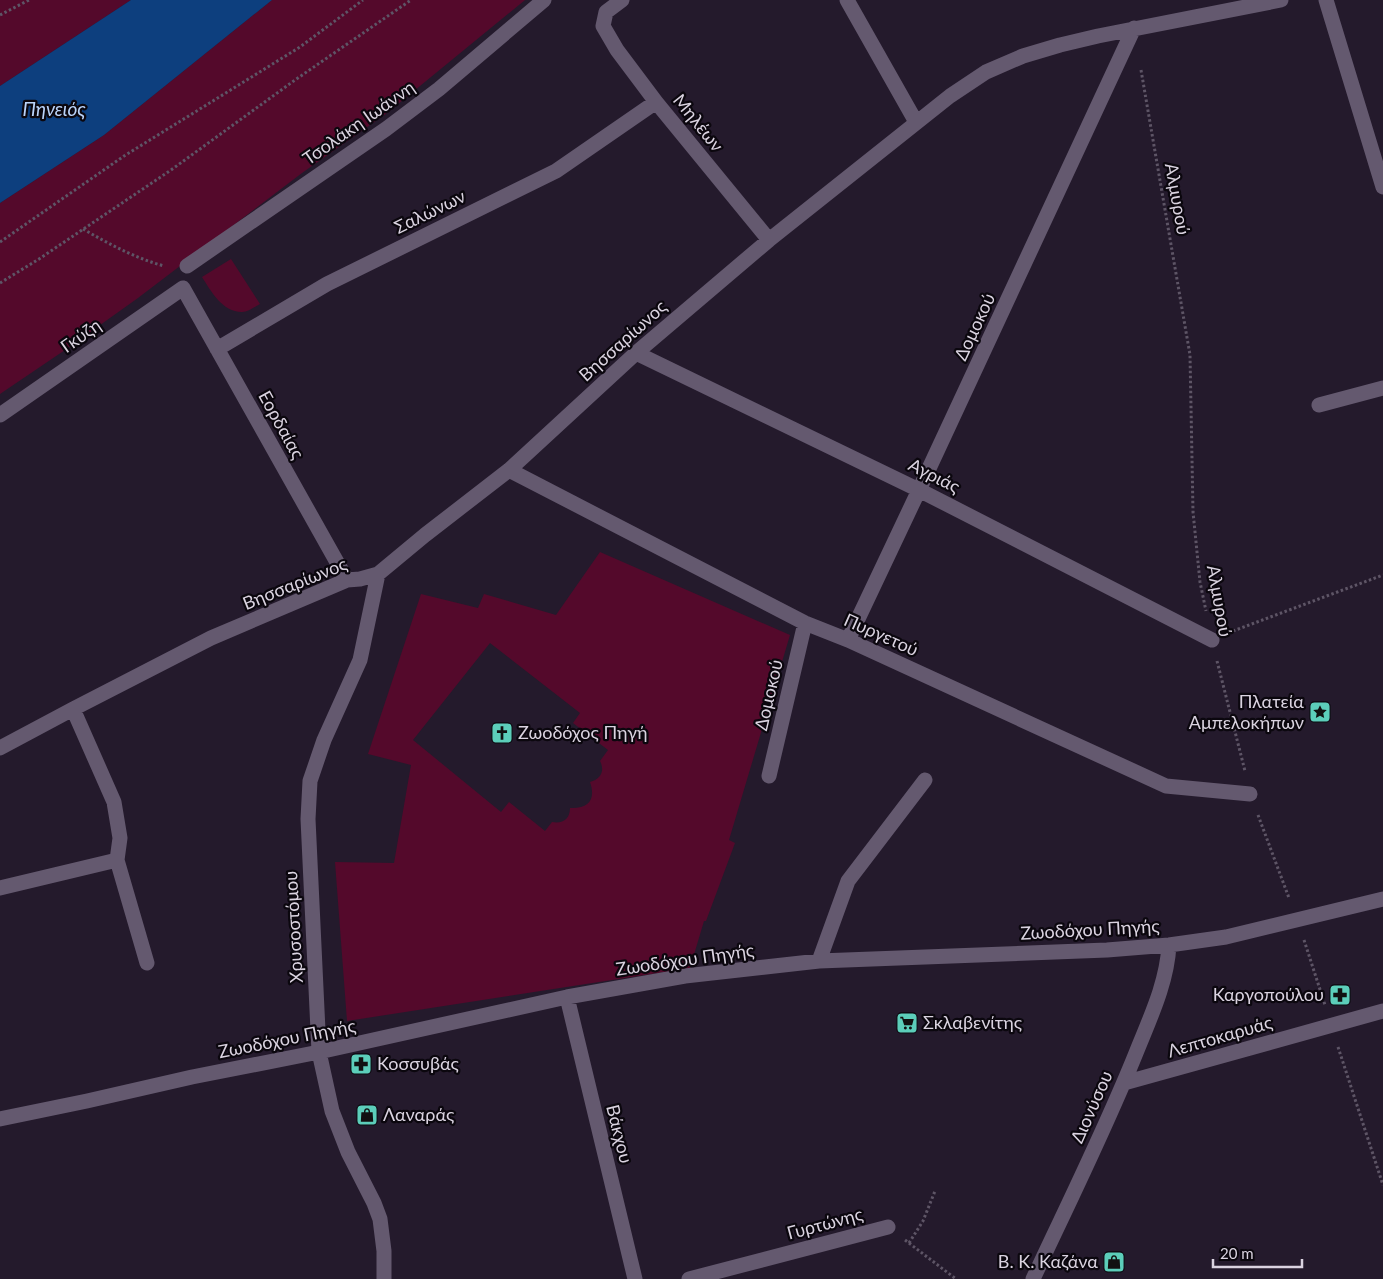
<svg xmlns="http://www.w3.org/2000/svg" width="1383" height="1279" font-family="Lato,sans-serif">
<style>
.green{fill:#54092b;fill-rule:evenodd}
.water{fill:#0d3f7e}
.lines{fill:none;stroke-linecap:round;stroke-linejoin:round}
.path{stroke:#5e5566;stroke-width:3;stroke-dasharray:2.5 2.5;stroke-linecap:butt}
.minor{stroke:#64596f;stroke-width:15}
.labels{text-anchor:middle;stroke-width:4.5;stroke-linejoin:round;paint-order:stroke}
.street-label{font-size:18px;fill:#dad3e0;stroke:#0b070e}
.poi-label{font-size:18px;fill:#dad3e0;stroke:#0b070e;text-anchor:start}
.water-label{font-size:19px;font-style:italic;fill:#bad4fa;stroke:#0b070e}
</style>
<rect width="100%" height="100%" fill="#241a2c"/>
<!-- green -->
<path class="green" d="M 0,0 L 131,0 L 0,86 Z
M 272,0 L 525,0 L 387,113 L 302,173 L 138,298 L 65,350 L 0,394 L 0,203 L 104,135 Z
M 231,259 L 260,304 C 254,307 248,312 242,312 C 222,312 211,291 202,277 Z
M 600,552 L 790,635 L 729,840 L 735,843 L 706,921 L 704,921 L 690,968 L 347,1021 L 335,862 L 394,863 L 411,765 L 368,754 L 421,594 L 478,608 L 484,594 L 556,615 ZM 490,643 L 580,713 L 573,723 L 608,750 L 600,761 C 605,771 601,779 590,782 C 596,799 589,809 570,808 C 570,819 563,824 552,822 L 545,831 L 509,802 L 501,812 L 413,740 Z"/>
<!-- water -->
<path class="water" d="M 131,0 L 272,0 L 104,135 L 0,203 L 0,86 Z"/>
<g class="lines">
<!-- path -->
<path class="path" d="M 0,15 L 29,0
M 1141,70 L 1190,355 L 1193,512 L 1200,582 L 1206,611
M 83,229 C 109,244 135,258 164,266
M 0,242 L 124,156 L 300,47 L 363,0
M 0,283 L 39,259 L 171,170 L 295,80 L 411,0
M 1233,631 L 1383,575
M 1217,661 L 1245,771
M 1258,815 L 1289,898
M 1304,940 L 1325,1005
M 1338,1047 L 1383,1185
M 905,1240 L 956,1279
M 909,1243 L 923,1221 L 935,1191"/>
<!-- minor -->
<path class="minor" d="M 622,0 L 606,12 L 603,26 L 617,50 L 656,102 L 769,240
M 847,0 L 916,122
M 1326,0 L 1383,187
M 187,266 L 386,129 L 439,89 L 544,0
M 217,349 L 327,284 L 556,171 L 656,102
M 636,353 L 919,490 L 1212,640
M 1319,405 L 1383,388
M 0,415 L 183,288 L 347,580
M 509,470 L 805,623 L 848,640 L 1166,786 L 1250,794
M 378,574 L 360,660 L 324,740 L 310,781 L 308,819 L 319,1052 L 332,1111 L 348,1152 L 374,1203 L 380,1219 L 384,1251 L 384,1279
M 848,640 L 919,490 L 1134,28
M 73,709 L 114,802 L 120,838 L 117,860 L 147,963
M 0,748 L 73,709 L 211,638 L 347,580 L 360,579 L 378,574 L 425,535 L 509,470 L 636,353 L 769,240 L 950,96 L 986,72 L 1023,56 L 1060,45 L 1098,36 L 1281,0
M 769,776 L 805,623
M 0,888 L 117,860
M 819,961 L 848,881 L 925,780
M 567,997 L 635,1279
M 1124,1083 L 1383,1011
M 0,1119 L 87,1101 L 192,1077 L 319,1052 L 567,997 L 685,976 L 819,961 L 1107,950 L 1169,945 L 1226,937 L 1383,899
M 689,1279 L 888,1227
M 1033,1279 C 1068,1204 1105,1130 1136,1053 C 1150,1018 1167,983 1169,945"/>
</g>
<!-- icons -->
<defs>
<g id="sight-square" transform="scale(1.125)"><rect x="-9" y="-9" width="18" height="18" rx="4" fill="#5cceba" stroke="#0b070e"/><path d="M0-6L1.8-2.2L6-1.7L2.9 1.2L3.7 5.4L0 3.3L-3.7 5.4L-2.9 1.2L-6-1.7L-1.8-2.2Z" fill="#111"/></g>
<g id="church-square" transform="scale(1.125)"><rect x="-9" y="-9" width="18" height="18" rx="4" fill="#5cceba" stroke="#0b070e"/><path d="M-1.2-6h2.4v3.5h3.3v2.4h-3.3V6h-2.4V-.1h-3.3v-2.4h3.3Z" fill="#111"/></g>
<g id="pharmacy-square" transform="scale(1.125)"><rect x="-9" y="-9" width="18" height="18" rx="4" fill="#5cceba" stroke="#0b070e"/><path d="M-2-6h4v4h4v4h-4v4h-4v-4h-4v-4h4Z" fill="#111"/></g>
<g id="supermarket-square" transform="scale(1.125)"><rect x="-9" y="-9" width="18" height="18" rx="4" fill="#5cceba" stroke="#0b070e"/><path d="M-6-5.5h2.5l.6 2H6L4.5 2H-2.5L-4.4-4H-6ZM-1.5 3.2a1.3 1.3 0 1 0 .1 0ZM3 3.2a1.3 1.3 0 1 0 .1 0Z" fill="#111"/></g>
<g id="shop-square" transform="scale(1.125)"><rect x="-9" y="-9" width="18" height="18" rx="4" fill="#5cceba" stroke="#0b070e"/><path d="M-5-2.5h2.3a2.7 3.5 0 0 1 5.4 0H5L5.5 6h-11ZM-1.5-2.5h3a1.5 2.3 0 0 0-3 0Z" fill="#111"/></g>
</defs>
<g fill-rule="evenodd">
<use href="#sight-square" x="1320" y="712"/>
<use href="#church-square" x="502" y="733"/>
<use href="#pharmacy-square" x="1340" y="995"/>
<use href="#supermarket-square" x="907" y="1023"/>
<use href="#pharmacy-square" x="361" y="1064"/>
<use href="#shop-square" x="367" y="1115"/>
<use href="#shop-square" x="1114" y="1262"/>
</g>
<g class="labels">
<!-- street labels -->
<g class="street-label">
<text transform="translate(359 123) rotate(-35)" y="6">Τσολάκη Ιωάννη</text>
<text transform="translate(698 123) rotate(51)" y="6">Μηλέων</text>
<text transform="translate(1177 199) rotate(80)" y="6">Αλμυρού</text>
<text transform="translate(430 212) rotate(-26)" y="6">Σαλώνων</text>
<text transform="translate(975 327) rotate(-65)" y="6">Δομοκού</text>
<text transform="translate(81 336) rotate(-35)" y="6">Γκύζη</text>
<text transform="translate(623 341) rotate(-42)" y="6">Βησσαρίωνος</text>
<text transform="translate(281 425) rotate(61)" y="6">Εορδαίας</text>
<text transform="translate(934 476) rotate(27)" y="6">Αγριάς</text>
<text transform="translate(295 584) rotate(-22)" y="6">Βησσαρίωνος</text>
<text transform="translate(1219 601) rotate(80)" y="6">Αλμυρού</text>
<text transform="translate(881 635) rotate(24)" y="6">Πυργετού</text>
<text transform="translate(769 695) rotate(-77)" y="6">Δομοκού</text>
<text transform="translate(294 927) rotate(-93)" y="6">Χρυσοστόμου</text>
<text transform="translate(1090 930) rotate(-3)" y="6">Ζωοδόχου Πηγής</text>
<text transform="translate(685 960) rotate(-8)" y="6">Ζωοδόχου Πηγής</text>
<text transform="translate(1220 1037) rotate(-16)" y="6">Λεπτοκαρυάς</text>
<text transform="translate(287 1039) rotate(-11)" y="6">Ζωοδόχου Πηγής</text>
<text transform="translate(1092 1107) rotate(-66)" y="6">Διονύσου</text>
<text transform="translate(619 1134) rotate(76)" y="6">Βάκχου</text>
<text transform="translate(825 1224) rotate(-15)" y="6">Γυρτώνης</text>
</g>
<!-- poi labels -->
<g class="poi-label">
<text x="1304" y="708" text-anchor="end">Πλατεία<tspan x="1304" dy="21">Αμπελοκήπων</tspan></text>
<text x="518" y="739">Ζωοδόχος Πηγή</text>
<text x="1324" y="1001" text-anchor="end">Καργοπούλου</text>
<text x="923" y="1029">Σκλαβενίτης</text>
<text x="377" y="1070">Κοσσυβάς</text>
<text x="383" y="1121">Λαναράς</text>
<text x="1098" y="1268" text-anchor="end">Β. Κ. Καζάνα</text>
</g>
<!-- water labels -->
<g class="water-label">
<text x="54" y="116">Πηνειός</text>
</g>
</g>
<!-- scale -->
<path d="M1213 1259v8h89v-8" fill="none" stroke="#dad3e0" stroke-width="2.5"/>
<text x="1220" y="1259" font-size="15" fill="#dad3e0" stroke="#0b070e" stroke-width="4" paint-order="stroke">20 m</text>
</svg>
